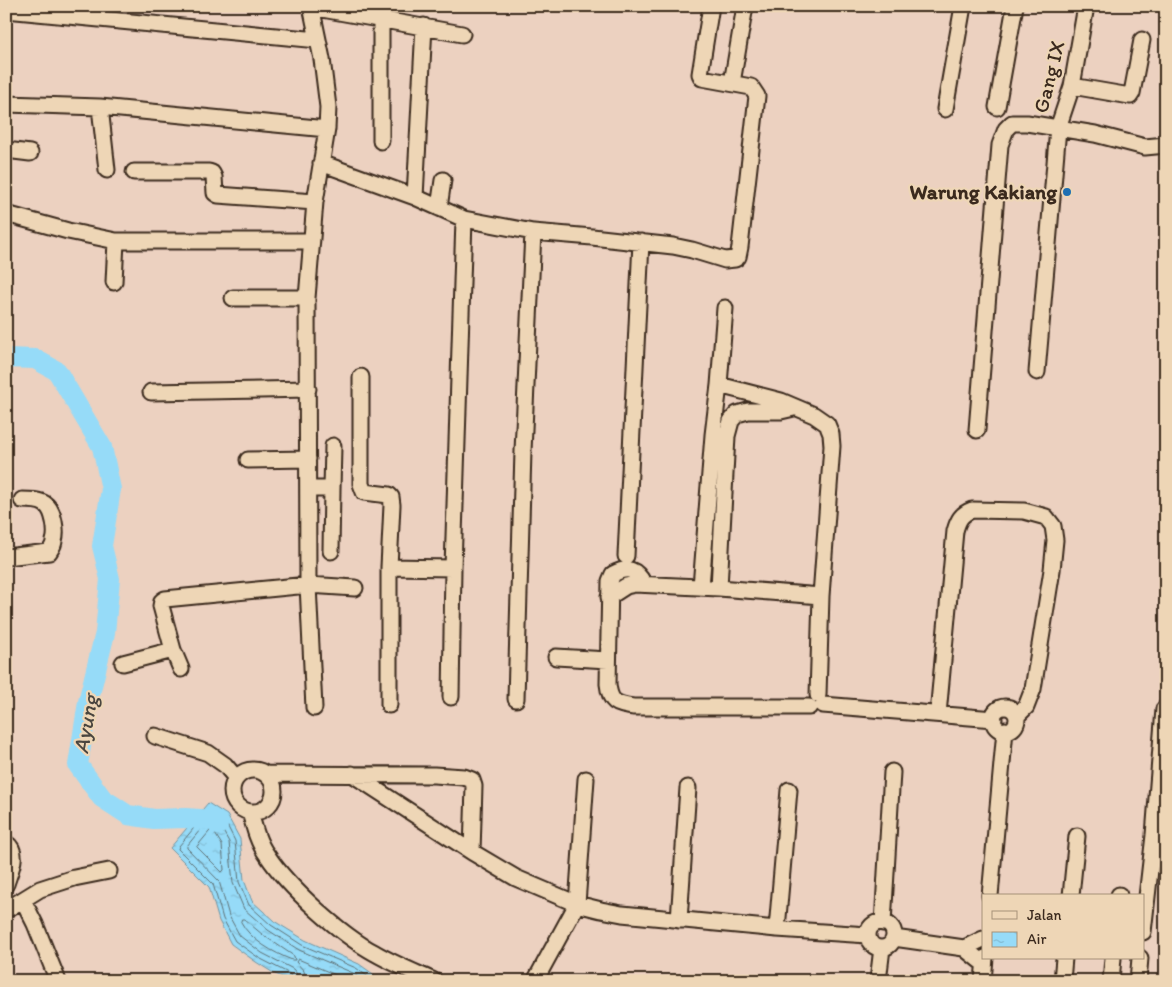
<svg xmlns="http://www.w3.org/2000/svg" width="1172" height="987" font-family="Itim,sans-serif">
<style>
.water{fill:url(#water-ripples);stroke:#7294a1}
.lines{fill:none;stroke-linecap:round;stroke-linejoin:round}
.shore{stroke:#5f7175;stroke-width:1}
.river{stroke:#96dbf8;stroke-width:20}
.minor-casing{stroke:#3b2a1e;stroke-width:19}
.minor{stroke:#eed6b6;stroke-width:15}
.poi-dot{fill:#1f6fb2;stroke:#eed6b6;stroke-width:2}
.labels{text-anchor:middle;stroke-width:4.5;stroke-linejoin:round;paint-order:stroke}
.street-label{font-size:21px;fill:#3b2a1e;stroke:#eed6b6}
.poi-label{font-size:21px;font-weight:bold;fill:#3b2a1e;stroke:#eed6b6;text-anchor:end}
.water-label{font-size:22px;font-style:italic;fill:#49453f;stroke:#eed6b6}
</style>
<defs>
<pattern id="water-ripples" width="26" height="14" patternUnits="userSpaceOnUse" patternTransform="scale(1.25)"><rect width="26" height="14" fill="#96dbf8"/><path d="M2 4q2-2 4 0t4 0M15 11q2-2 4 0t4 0" fill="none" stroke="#82bcd4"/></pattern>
</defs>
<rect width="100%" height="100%" fill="#ecd1c0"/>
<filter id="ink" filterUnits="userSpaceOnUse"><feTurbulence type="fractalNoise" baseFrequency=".02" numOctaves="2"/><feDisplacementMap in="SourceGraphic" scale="10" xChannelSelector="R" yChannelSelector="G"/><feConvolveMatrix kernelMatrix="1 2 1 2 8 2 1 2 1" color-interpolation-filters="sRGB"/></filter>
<g filter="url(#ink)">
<!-- water -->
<path class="water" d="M 208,803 L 227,815 L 240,839 L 244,880 L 252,901 L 274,921 L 305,940 L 359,964 L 383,981 L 292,981 L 275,974 L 256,962 L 231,944 L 219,921 L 209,887 L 170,848 Z"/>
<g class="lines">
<!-- shore -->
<path class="shore" d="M 212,829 L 222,845 L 224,870 L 222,872 L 197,847 Z
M 242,919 L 244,919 L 263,935 L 294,956 L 295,960 L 292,960 C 274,953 250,940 241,922 Z
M 292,981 L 290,974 L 259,958 L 235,941 L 223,919 L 213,884 L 178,849 L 179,846 L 208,811 L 224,819 L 235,841 L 239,882 L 249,905 L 271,925 L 302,945 L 356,968 L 374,981
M 298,981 L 297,974 L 293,969 L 262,953 L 240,936 L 229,916 L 219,881 L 187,848 L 187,846 L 209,819 L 219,824 L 229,842 L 233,883 L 244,909 L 268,930 L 299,950 L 353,973 L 363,981
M 306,981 L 304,971 L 296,962 L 298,959 L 350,981"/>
<!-- river -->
<path class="river" d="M 6,358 L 35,359 L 57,371 L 102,447 L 111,489 L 102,546 L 110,579 L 105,633 L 88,702 L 78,765 L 102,798 L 128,815 L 154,819 L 185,818 L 215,820 L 218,825"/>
<!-- minor casing -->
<g class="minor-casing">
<path id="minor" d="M 311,6 L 322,59 L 328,107 L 327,129 L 315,202 L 307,298 L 308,585 L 314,708
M 311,7 L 462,34
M 6,10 L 318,40
M 381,18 L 381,141
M 732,83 L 745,6
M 1072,86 L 1130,96 L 1132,93 L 1142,40
M 6,104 L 100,107 L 327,129
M 100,107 L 107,170
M 997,107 L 1015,6
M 945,109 L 963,6
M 6,150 L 30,153
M 321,163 L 415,197 L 464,219 L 533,232 L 592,237 L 673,246 L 692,250 L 725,260 L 735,259 L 738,257 L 740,247 L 757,96 L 751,87 L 702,78 L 700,74 L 711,6
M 134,172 L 209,172 L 212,173 L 214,177 L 215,193 L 218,195 L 315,202
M 415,197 L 424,26
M 439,208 L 443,180
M 6,214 L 68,231 L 116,241 L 311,241
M 114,282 L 116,241
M 233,298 L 307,298
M 1037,372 L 1058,128 L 1072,86 L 1086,6
M 361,377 L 361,484 L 364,492 L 389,495 L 391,497 L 392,505 L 389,567 L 389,705
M 719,385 L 725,308
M 151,392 L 308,389
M 977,430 L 1000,145 L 1006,129 L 1012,123 L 1027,123 L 1095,134 L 1145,147 L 1166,145
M 248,460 L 308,459
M 308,489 L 332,489 L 333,446
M 331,551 L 332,489
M 626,556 L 641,242
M 6,557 L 49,552 C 51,549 54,545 54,541 C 57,532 54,510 45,504 C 39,500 30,500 22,500
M 389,567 L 453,568
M 644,584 C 636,569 628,566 613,574 L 610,581 L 608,684 C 610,703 616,704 633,707 L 809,707
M 701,587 L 713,435 L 719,385 L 781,401 L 814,415 L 827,424 L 831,434 L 832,446 L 821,596 L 818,695
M 719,588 L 727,436 L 731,421 L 737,414 L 748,411 L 781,411 L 794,408
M 609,597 L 626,586 L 635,584 L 719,588 L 821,596
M 556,657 L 608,660
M 123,663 L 173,650
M 181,669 L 173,650 L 161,606 L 162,601 L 165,599 L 308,585 L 355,588
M 451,697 L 453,568 L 464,219
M 516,699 L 523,451 L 533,232
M 823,705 L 994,719
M993 719a12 12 0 1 1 24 0a12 12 0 1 1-24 0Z
M 938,714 L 955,531 C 958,520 961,514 972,510 L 1024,511 L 1046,517 L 1053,526 L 1055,540 L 1052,570 L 1033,689 L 1026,707 L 1017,716
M 155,736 L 208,753 L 225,765 L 236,778
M232 791a21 21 0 1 1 42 0a21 21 0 1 1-42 0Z
M 266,774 L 434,775 L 464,777 L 472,780 L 474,786 L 472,852 L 516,878 L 577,904 L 601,910 L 622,914 L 777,929 L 868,935
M 352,774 L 472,852
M 250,812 C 254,827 258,843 267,855 C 288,887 341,935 375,953 C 394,964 414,972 434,981
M 6,843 C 20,852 10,871 6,884
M 990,896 L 1005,730
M 1071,896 L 1077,836
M 1119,896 L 1119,895
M 23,900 L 35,924 L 58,981
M 6,910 L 40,889 L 74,878 L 109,871
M 679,920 L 688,788
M868 935a13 13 0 1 1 26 0a13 13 0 1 1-26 0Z
M 883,923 L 892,772
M 777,929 L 789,790
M 1143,932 L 1154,835 L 1164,709
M 894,938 L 964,948 L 984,964
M 964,948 L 983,939
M 535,981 L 577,904 L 586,779
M 878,981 L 882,948
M 983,981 L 985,958
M 1062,981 L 1064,958
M 1111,981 L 1113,958
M 1138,981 L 1140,958"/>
</g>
<!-- minor -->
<use href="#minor" class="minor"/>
</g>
</g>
<!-- markers -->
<circle class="poi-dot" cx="1067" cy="192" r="5"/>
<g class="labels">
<!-- street labels -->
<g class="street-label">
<text transform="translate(1049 77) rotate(-76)" y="7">Gang IX</text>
</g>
<!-- poi labels -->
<g class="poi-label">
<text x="1057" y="199">Warung Kakiang</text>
</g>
<!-- water labels -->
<g class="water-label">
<text transform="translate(85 724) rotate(-80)" y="8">Ayung</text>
</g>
</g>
<!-- margin -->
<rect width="1172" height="987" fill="none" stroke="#eed6b6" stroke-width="25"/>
<rect x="12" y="12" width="1147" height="962" fill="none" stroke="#3b2a1e" stroke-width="2" filter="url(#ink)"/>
<!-- legend -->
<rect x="982" y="894" width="162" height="65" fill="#eed6b6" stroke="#a69179"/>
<rect x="992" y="911" width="25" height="8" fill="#eed6b6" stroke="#a69179"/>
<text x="1027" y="920" font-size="15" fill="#3b2a1e">Jalan</text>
<rect x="992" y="932" width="25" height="15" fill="url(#water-ripples)" stroke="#a69179"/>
<text x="1027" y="944" font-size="15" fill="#3b2a1e">Air</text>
</svg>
